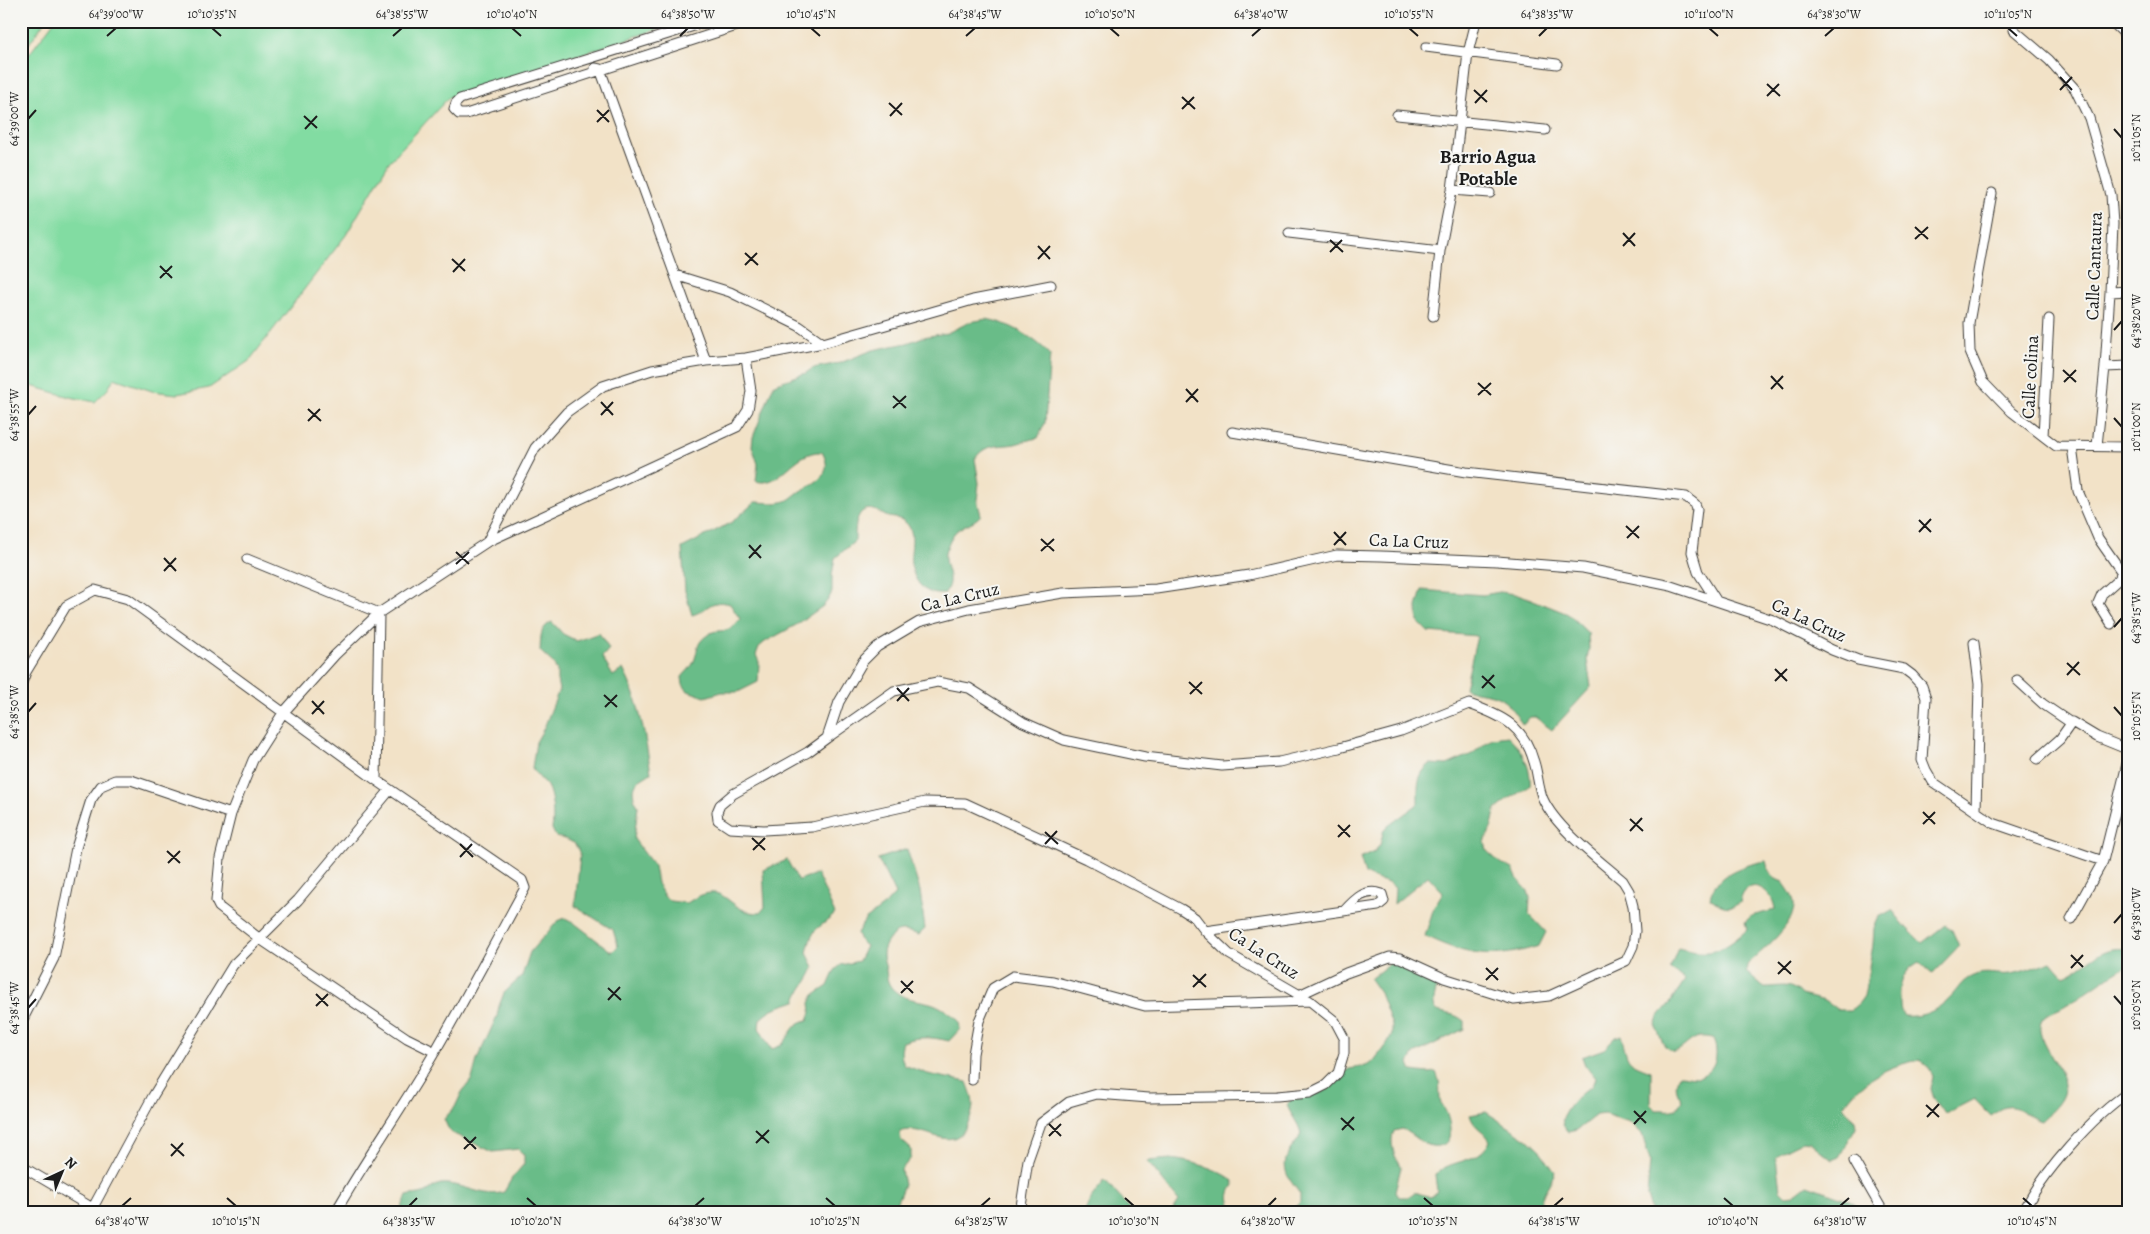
<svg xmlns="http://www.w3.org/2000/svg" width="2150" height="1234" font-family="Alegreya,serif">
<style>
.green{fill:#82dca2;stroke:#4f7c5f}
.forest{fill:#69bc88;stroke:#426c52}
.lines{fill:none;stroke-linecap:round;stroke-linejoin:round}
.minor-casing{stroke:#3c3a36;stroke-width:11}
.minor{stroke:#fff;stroke-width:9}
.ticks{fill:none;stroke:#1c1c1c;stroke-width:2}
.labels{text-anchor:middle;stroke-width:4;stroke-linejoin:round;paint-order:stroke}
.street-label{font-size:18px;fill:#1c1c1c;stroke:#f6f6f2}
.neighbourhood-label{font-size:19px;font-weight:bold;fill:#1c1c1c;stroke:#f6f6f2}
.neatline{fill:none;stroke:#1c1c1c;stroke-width:2}
.ticks-label{font-size:12px;text-anchor:middle;fill:#1c1c1c}
</style>
<rect width="100%" height="100%" fill="#f6f6f2"/>
<filter id="ink" filterUnits="userSpaceOnUse"><feTurbulence type="fractalNoise" baseFrequency=".02" numOctaves="2"/><feDisplacementMap in="SourceGraphic" scale="10" xChannelSelector="R" yChannelSelector="G"/><feConvolveMatrix kernelMatrix="1 2 1 2 8 2 1 2 1" color-interpolation-filters="sRGB"/></filter>
<filter id="wash" filterUnits="userSpaceOnUse"><feTurbulence type="fractalNoise" baseFrequency=".0096" numOctaves="4" result="noise"/><feDisplacementMap in="SourceGraphic" scale="20" xChannelSelector="R" yChannelSelector="G"/><feGaussianBlur stdDeviation="1.12" result="paint"/><feColorMatrix in="noise" values="0 0 0 0 0 0 0 0 0 0 0 0 0 0 0 0 0 1.4 0 .05"/><feComposite in="paint" operator="in"/></filter>
<g filter="url(#wash)">
<rect width="100%" height="100%" fill="#f2e2c7"/>
<!-- green -->
<path class="green" d="M 21,21 L 45,21 L 21,55 Z
M 54,21 L 683,21 L 449,97 L 389,162 L 346,235 L 249,361 L 209,388 L 177,394 L 152,391 L 114,378 L 108,389 L 95,402 L 70,397 L 21,383 L 21,65 Z"/>
<!-- forest -->
<path class="forest" d="M 986,319 C 1010,323 1033,337 1050,354 L 1045,423 L 1038,438 C 1030,439 1023,442 1015,444 C 998,447 985,443 975,459 L 979,483 L 977,500 L 981,515 C 974,524 959,525 953,535 C 951,540 946,548 945,553 C 943,568 956,578 944,594 C 925,596 914,582 911,564 C 909,552 917,533 906,523 C 901,518 894,518 888,517 C 883,515 878,511 874,510 C 855,505 855,529 855,541 L 835,558 L 832,575 L 832,592 L 828,600 L 823,606 L 796,625 L 765,642 L 759,647 L 756,655 L 759,662 L 758,682 L 738,692 L 722,692 L 705,697 L 688,691 L 683,685 L 682,677 C 686,672 692,667 694,661 C 699,649 695,643 709,634 C 719,627 727,637 740,619 L 730,604 C 709,598 708,611 692,615 L 685,591 L 682,548 L 732,522 L 755,502 C 763,502 774,504 782,502 C 789,501 793,496 799,492 C 816,482 835,474 822,452 C 793,450 781,489 756,481 L 758,464 L 752,446 L 753,437 L 774,384 L 806,373 L 813,368 L 840,363 L 873,350 L 907,343 L 923,337 L 947,333 L 970,322 Z
M 1422,590 L 1483,595 L 1500,592 L 1521,595 L 1568,614 L 1588,633 L 1589,648 L 1587,660 L 1591,687 L 1552,730 L 1535,717 L 1530,717 L 1523,725 C 1513,712 1507,697 1488,694 C 1478,692 1475,693 1465,688 L 1477,636 L 1428,632 L 1418,622 L 1417,607 Z
M 552,622 L 563,634 L 577,641 L 599,633 L 609,649 L 602,657 L 613,676 L 623,669 C 640,701 645,737 651,773 L 637,782 L 633,790 L 634,798 L 638,806 L 634,839 L 654,866 L 657,883 L 664,896 L 670,901 L 687,903 C 728,875 725,914 760,913 L 765,907 L 763,870 L 787,860 L 798,880 L 817,874 L 835,914 C 817,931 813,925 807,953 L 814,967 C 811,979 800,988 796,1001 L 772,1009 L 760,1019 L 759,1028 L 771,1049 C 793,1045 786,1024 808,1020 L 811,1012 L 810,1003 L 814,995 L 828,986 L 835,970 L 841,965 L 859,961 L 866,946 L 860,941 L 857,933 L 865,920 L 885,905 L 895,894 L 878,859 L 907,849 L 920,891 L 925,929 L 919,935 C 909,932 899,927 891,937 C 883,947 881,953 885,965 C 887,971 886,979 889,984 C 898,999 914,999 930,1003 C 939,1005 952,1014 959,1021 L 960,1029 L 949,1041 C 932,1037 919,1036 903,1042 C 900,1051 901,1057 904,1065 L 928,1074 L 967,1082 C 973,1098 976,1106 968,1123 C 952,1158 926,1122 900,1132 L 901,1140 L 911,1149 L 911,1158 L 901,1170 L 904,1185 L 892,1213 L 399,1213 L 407,1196 C 413,1194 418,1195 423,1193 C 429,1192 433,1185 441,1184 C 462,1182 483,1199 504,1192 L 512,1178 L 524,1164 L 524,1155 L 518,1149 L 493,1152 L 454,1134 L 448,1128 L 444,1119 L 455,1107 L 462,1092 L 472,1079 L 477,1060 L 497,1016 L 499,1006 L 504,993 L 522,976 L 530,952 L 536,945 L 558,921 L 565,918 L 573,922 L 612,952 L 618,946 L 613,930 L 575,906 L 580,855 C 576,841 569,840 556,837 L 552,829 C 554,818 553,797 547,786 C 542,780 536,775 532,768 L 536,742 L 544,728 L 559,690 L 557,680 L 557,671 L 553,663 L 540,651 C 541,638 539,628 552,622 Z
M 1508,736 C 1521,748 1532,768 1530,786 L 1507,800 L 1495,811 L 1492,826 L 1485,842 L 1487,851 L 1499,862 L 1513,869 L 1517,878 L 1528,891 L 1530,898 L 1529,914 L 1546,932 L 1539,946 C 1494,960 1468,957 1425,936 L 1434,907 L 1443,892 L 1428,876 L 1394,904 L 1395,888 C 1386,879 1375,881 1365,874 L 1360,858 L 1375,851 L 1380,845 L 1384,829 L 1418,804 C 1418,787 1416,775 1430,764 L 1447,765 L 1472,754 L 1492,738 Z
M 1766,861 C 1769,873 1771,878 1783,882 C 1787,888 1793,895 1794,903 C 1796,925 1761,951 1747,965 L 1746,972 L 1763,987 C 1778,988 1790,981 1801,995 L 1825,1001 L 1838,1010 L 1851,1010 L 1859,1003 L 1864,996 L 1873,945 L 1874,928 L 1879,917 L 1892,910 L 1905,926 L 1922,943 L 1945,925 L 1952,930 L 1959,946 L 1932,974 L 1919,962 C 1904,970 1899,983 1900,1000 C 1900,1006 1900,1011 1904,1016 C 1925,1018 1940,1009 1954,993 C 1960,986 1963,980 1973,976 C 1985,970 1998,976 2011,974 C 2024,972 2039,965 2051,961 L 2064,976 C 2086,967 2103,942 2129,950 L 2129,964 C 2105,977 2085,995 2061,1008 C 2055,1011 2045,1014 2042,1019 C 2030,1041 2071,1070 2063,1094 C 2060,1104 2048,1114 2041,1121 C 2029,1118 2017,1104 2006,1107 C 2001,1108 1996,1113 1991,1116 L 1974,1099 L 1945,1114 L 1934,1098 L 1931,1088 L 1933,1076 L 1928,1067 L 1920,1060 C 1889,1065 1860,1080 1843,1107 L 1855,1120 L 1856,1127 L 1839,1157 L 1832,1160 L 1810,1142 L 1803,1141 C 1794,1146 1782,1150 1776,1158 L 1780,1190 L 1786,1196 L 1794,1195 L 1807,1185 L 1849,1200 L 1870,1213 L 1652,1213 L 1647,1196 L 1650,1161 L 1642,1134 L 1630,1122 L 1604,1114 L 1596,1115 L 1577,1130 L 1568,1132 C 1565,1128 1561,1124 1563,1118 C 1565,1108 1583,1090 1592,1086 L 1595,1078 L 1585,1065 L 1582,1057 L 1604,1049 L 1616,1037 L 1621,1035 C 1629,1062 1624,1061 1651,1071 L 1651,1104 L 1656,1110 C 1670,1109 1675,1115 1682,1100 C 1675,1090 1675,1085 1679,1075 C 1684,1075 1691,1077 1696,1077 C 1715,1074 1721,1053 1712,1038 C 1706,1037 1702,1036 1696,1038 C 1684,1043 1675,1062 1663,1043 C 1660,1037 1658,1030 1655,1025 L 1659,1016 L 1670,1003 L 1685,980 L 1670,969 L 1678,948 C 1712,957 1721,952 1747,930 L 1745,922 L 1751,916 L 1775,910 C 1773,886 1743,875 1740,903 C 1727,910 1721,906 1710,898 C 1714,874 1744,865 1766,861 Z
M 1394,960 L 1417,969 L 1438,984 C 1425,1024 1445,1005 1464,1021 L 1464,1029 L 1414,1054 L 1409,1063 L 1412,1071 L 1428,1073 L 1436,1072 C 1442,1086 1438,1091 1441,1103 C 1441,1106 1445,1109 1446,1112 C 1452,1126 1454,1149 1432,1146 C 1422,1145 1412,1134 1402,1129 L 1394,1131 C 1389,1142 1394,1157 1401,1167 L 1395,1191 L 1399,1197 L 1408,1197 L 1415,1192 L 1430,1197 L 1437,1191 L 1435,1175 C 1450,1158 1479,1165 1490,1141 C 1484,1129 1474,1129 1470,1115 L 1486,1112 L 1527,1139 L 1541,1152 L 1555,1172 C 1549,1187 1538,1197 1540,1213 L 1289,1213 L 1300,1202 L 1300,1194 C 1291,1181 1280,1171 1288,1154 C 1291,1147 1298,1142 1301,1134 C 1299,1123 1291,1116 1287,1105 L 1292,1098 L 1300,1099 L 1322,1092 L 1333,1085 L 1341,1074 L 1349,1069 L 1366,1066 L 1373,1062 L 1388,1042 L 1392,1034 L 1392,1025 L 1380,993 L 1370,979 Z
M 1171,1159 C 1192,1162 1215,1167 1233,1180 L 1234,1185 C 1228,1194 1228,1199 1233,1208 L 1246,1213 L 1171,1213 L 1179,1201 L 1147,1161 Z
M 1105,1180 L 1133,1213 L 1084,1213 L 1090,1199 Z"/>
</g>
<g filter="url(#ink)">
<g class="lines">
<!-- minor casing -->
<g class="minor-casing">
<path id="minor" d="M 710,21 L 460,99 L 456,103 L 454,109 L 459,114 L 466,114 L 752,21
M 2111,21 L 2129,38
M 2014,30 L 2049,60 L 2075,89 L 2089,118 L 2111,195 L 2113,224 L 2110,292 L 2105,367 L 2097,446
M 1426,47 L 1557,64
M 595,68 L 600,69 L 706,361
M 1397,115 L 1545,130
M 1452,190 L 1490,193
M 1992,193 L 1969,323 L 1970,352 L 1983,382 L 2012,412 L 2056,446 L 2129,447
M 1289,233 L 1440,251
M 675,275 L 730,292 L 799,326 L 823,343
M 2110,292 L 2129,291
M 1433,316 L 1440,251 L 1452,190 L 1468,53 L 1476,21
M 746,358 L 823,343 L 973,300 L 1051,285
M 2105,367 L 2129,366
M 1232,432 L 1466,472 L 1686,497 L 1695,504 L 1697,509 L 1692,552 L 1698,572 L 1716,600
M 2043,436 L 2049,319
M 2072,447 L 2078,491 L 2098,538 L 2121,571 L 2120,578 L 2102,594 L 2098,603 L 2111,624
M 247,559 L 379,613 L 376,780
M 1974,643 L 1979,684 L 1976,811
M 2017,680 L 2043,704 L 2071,723
M 21,685 L 26,672 L 66,606 L 95,590 L 128,599 L 376,780 L 522,880 L 525,888 C 494,944 465,1000 433,1055 C 402,1108 366,1159 335,1213
M 827,738 L 894,691 L 937,682 L 969,688 L 1023,722 L 1064,740 L 1145,757 L 1222,766 L 1279,762 L 1339,748 L 1401,731 L 1469,704 C 1503,716 1524,726 1534,762 C 1538,774 1538,788 1543,799 C 1556,828 1599,860 1623,881 L 1629,891 L 1633,906 L 1635,931 L 1633,946 L 1626,961 L 1549,996 L 1514,1000 L 1444,978 L 1400,958 L 1390,957 L 1346,973 L 1299,995
M 2037,759 L 2060,739 L 2072,722 L 2097,737 L 2129,750
M 231,814 L 220,858 L 216,901 L 219,907 L 260,939 L 407,1038 L 435,1052
M 2071,919 L 2103,861 L 2129,756
M 1205,931 L 1378,906 L 1384,901 L 1382,894 C 1365,888 1355,899 1344,911
M 21,1023 L 54,958 L 76,848 L 91,800 L 101,786 L 115,780 L 131,780 L 231,814 L 253,760 L 283,713 L 335,655 L 379,613 L 487,542 L 737,427 L 748,410 L 751,391 L 746,358 L 706,361 L 652,370 L 603,386 L 567,412 L 535,448 L 487,542
M 972,1080 L 973,1054 L 979,1021 L 993,988 L 1013,976 L 1053,981 L 1145,1006 L 1310,1001
M 1854,1161 L 1884,1213
M 21,1166 L 101,1213
M 90,1213 L 153,1096 L 233,965 L 298,900 L 390,790
M 1020,1213 L 1028,1160 L 1041,1123 L 1069,1102 L 1097,1094 L 1149,1098 L 1277,1096 L 1310,1093 L 1326,1085 L 1338,1073 L 1344,1053 L 1344,1038 L 1335,1021 L 1310,1001 L 1229,954 L 1205,931 L 1195,918 L 1181,909 L 1086,859 L 965,803 L 925,802 L 812,827 L 764,830 L 730,828 L 718,820 L 717,812 L 720,805 L 733,794 L 808,752 L 827,738 L 839,702 L 863,661 L 877,647 L 919,622 L 969,609 L 1063,593 L 1156,589 L 1249,575 L 1337,555 L 1381,556 L 1497,561 L 1583,568 L 1671,586 L 1773,620 L 1832,650 L 1858,660 L 1904,669 L 1912,675 L 1922,686 L 1926,698 L 1922,760 L 1926,770 L 1933,782 L 1993,823 L 2103,861
M 2023,1213 C 2040,1175 2094,1115 2129,1092"/>
</g>
<!-- minor -->
<use href="#minor" class="minor"/>
</g>
</g>
<!-- ticks -->
<path class="ticks" d="M 212,28 L 221,36M 512,28 L 521,36M 811,28 L 820,36M 1110,28 L 1119,36M 1409,28 L 1418,36M 1709,28 L 1718,36M 2008,28 L 2017,36M 107,36 L 116,28M 393,36 L 402,28M 680,36 L 688,28M 966,36 L 975,28M 1252,36 L 1261,28M 1539,36 L 1547,28M 1825,36 L 1834,28M 2060,77 L 2072,90M 1767,84 L 1780,96M 1474,90 L 1487,102M 2060,90 L 2072,77M 1767,96 L 1779,84M 1182,97 L 1195,109M 889,103 L 902,115M 1475,103 L 1487,90M 1182,109 L 1194,97M 597,110 L 609,122M 304,116 L 317,128M 890,116 L 902,103M 28,119 L 36,110M 597,122 L 609,110M 305,129 L 317,116M 2114,129 L 2122,138M 1915,227 L 1928,239M 1623,233 L 1635,246M 1915,239 L 1928,227M 1330,240 L 1343,252M 1038,246 L 1050,259M 1623,246 L 1635,233M 1330,252 L 1342,240M 745,253 L 758,265M 452,259 L 465,271M 1038,259 L 1050,246M 745,265 L 757,253M 160,266 L 172,278M 453,272 L 465,259M 160,278 L 172,266M 2114,330 L 2122,321M 2063,370 L 2076,382M 1771,376 L 1783,389M 2064,382 L 2076,370M 1478,383 L 1491,395M 1186,389 L 1198,402M 1771,389 L 1783,376M 1478,395 L 1491,383M 893,396 L 906,408M 601,402 L 613,415M 1186,402 L 1198,389M 893,408 L 906,396M 308,409 L 321,421M 28,415 L 36,406M 601,415 L 613,402M 2114,418 L 2122,427M 308,421 L 320,409M 1919,520 L 1931,532M 1626,526 L 1639,538M 1334,532 L 1346,545M 1919,532 L 1931,519M 1627,538 L 1639,526M 1041,539 L 1054,551M 749,545 L 761,558M 1334,545 L 1346,532M 1041,551 L 1054,539M 456,552 L 469,564M 164,558 L 176,571M 749,558 L 761,545M 456,564 L 469,552M 164,571 L 176,558M 2114,627 L 2122,618M 2067,663 L 2080,675M 1775,669 L 1787,681M 2067,675 L 2079,662M 1482,676 L 1495,688M 1775,681 L 1787,669M 1189,682 L 1202,694M 897,688 L 909,701M 1482,688 L 1494,675M 1190,694 L 1202,682M 604,695 L 617,707M 312,701 L 324,714M 897,701 L 909,688M 605,707 L 617,695M 2114,707 L 2122,716M 28,712 L 36,703M 312,714 L 324,701M 1923,812 L 1935,824M 1630,819 L 1643,831M 1923,824 L 1935,812M 1338,825 L 1350,837M 1630,831 L 1642,818M 1045,832 L 1058,844M 1338,837 L 1350,825M 752,838 L 765,850M 460,844 L 473,857M 1045,844 L 1057,831M 753,850 L 765,838M 167,851 L 180,863M 460,857 L 472,844M 168,863 L 180,851M 2114,923 L 2122,914M 2071,955 L 2083,967M 1778,962 L 1791,974M 1486,968 L 1498,980M 2071,968 L 2083,955M 1778,974 L 1791,961M 1193,975 L 1206,987M 1486,980 L 1498,968M 901,981 L 913,993M 1193,987 L 1206,974M 608,988 L 621,1000M 901,993 L 913,981M 316,994 L 328,1006M 2114,996 L 2122,1005M 608,1000 L 620,987M 316,1006 L 328,994M 28,1008 L 36,999M 1926,1105 L 1939,1117M 1634,1111 L 1646,1123M 1927,1117 L 1939,1104M 1341,1118 L 1354,1130M 1049,1124 L 1061,1136M 1634,1124 L 1646,1111M 1342,1130 L 1354,1117M 756,1131 L 769,1143M 1049,1136 L 1061,1124M 464,1137 L 476,1149M 756,1143 L 769,1130M 171,1144 L 184,1156M 464,1149 L 476,1137M 171,1156 L 183,1143M 227,1198 L 236,1206M 527,1198 L 536,1206M 826,1198 L 835,1206M 1125,1198 L 1134,1206M 1424,1198 L 1433,1206M 1724,1198 L 1733,1206M 2023,1198 L 2032,1206M 122,1206 L 131,1198M 409,1206 L 417,1198M 695,1206 L 704,1198M 981,1206 L 990,1198M 1268,1206 L 1276,1198M 1554,1206 L 1563,1198M 1840,1206 L 1849,1198"/>
<g class="labels">
<!-- street labels -->
<g class="street-label">
<text transform="translate(2094 266) rotate(-88)" y="6">Calle Cantaura</text>
<text transform="translate(2030 377) rotate(-87)" y="6">Calle colina</text>
<text transform="translate(1409 541) rotate(2)" y="6">Ca La Cruz</text>
<text transform="translate(960 597) rotate(-13)" y="6">Ca La Cruz</text>
<text transform="translate(1809 620) rotate(25)" y="6">Ca La Cruz</text>
<text transform="translate(1264 953) rotate(33)" y="6">Ca La Cruz</text>
</g>
<!-- neighbourhood labels -->
<g class="neighbourhood-label">
<text x="1488" y="163">Barrio Agua<tspan x="1488" dy="22">Potable</tspan></text>
</g>
</g>
<!-- margin -->
<rect width="2150" height="1234" fill="none" stroke="#f6f6f2" stroke-width="55"/>
<!-- north arrow -->
<g transform="translate(62 1172) rotate(44)" stroke="#f6f6f2" stroke-width="4" paint-order="stroke">
<path d="M0-4L9 19L0 12L-9 19Z" fill="#1c1c1c"/>
<text y="-8" font-size="14" font-weight="bold" text-anchor="middle" fill="#1c1c1c">N</text>
</g>
<rect x="28" y="28" width="2094" height="1178" class="neatline"/>
<g class="ticks-label">
<text x="116" y="18">64°39'00"W</text>
<text x="212" y="18">10°10'35"N</text>
<text x="402" y="18">64°38'55"W</text>
<text x="512" y="18">10°10'40"N</text>
<text x="688" y="18">64°38'50"W</text>
<text x="811" y="18">10°10'45"N</text>
<text x="975" y="18">64°38'45"W</text>
<text x="1110" y="18">10°10'50"N</text>
<text x="1261" y="18">64°38'40"W</text>
<text x="1409" y="18">10°10'55"N</text>
<text x="1547" y="18">64°38'35"W</text>
<text x="1709" y="18">10°11'00"N</text>
<text x="1834" y="18">64°38'30"W</text>
<text x="2008" y="18">10°11'05"N</text>
<text transform="translate(14 119) rotate(-90)" y="4">64°39'00"W</text>
<text transform="translate(2136 138) rotate(-90)" y="4">10°11'05"N</text>
<text transform="translate(2136 321) rotate(-90)" y="4">64°38'20"W</text>
<text transform="translate(14 415) rotate(-90)" y="4">64°38'55"W</text>
<text transform="translate(2136 427) rotate(-90)" y="4">10°11'00"N</text>
<text transform="translate(2136 618) rotate(-90)" y="4">64°38'15"W</text>
<text transform="translate(14 712) rotate(-90)" y="4">64°38'50"W</text>
<text transform="translate(2136 716) rotate(-90)" y="4">10°10'55"N</text>
<text transform="translate(2136 914) rotate(-90)" y="4">64°38'10"W</text>
<text transform="translate(2136 1005) rotate(-90)" y="4">10°10'50"N</text>
<text transform="translate(14 1008) rotate(-90)" y="4">64°38'45"W</text>
<text x="122" y="1225">64°38'40"W</text>
<text x="236" y="1225">10°10'15"N</text>
<text x="409" y="1225">64°38'35"W</text>
<text x="536" y="1225">10°10'20"N</text>
<text x="695" y="1225">64°38'30"W</text>
<text x="835" y="1225">10°10'25"N</text>
<text x="981" y="1225">64°38'25"W</text>
<text x="1134" y="1225">10°10'30"N</text>
<text x="1268" y="1225">64°38'20"W</text>
<text x="1433" y="1225">10°10'35"N</text>
<text x="1554" y="1225">64°38'15"W</text>
<text x="1733" y="1225">10°10'40"N</text>
<text x="1840" y="1225">64°38'10"W</text>
<text x="2032" y="1225">10°10'45"N</text>
</g>
</svg>
